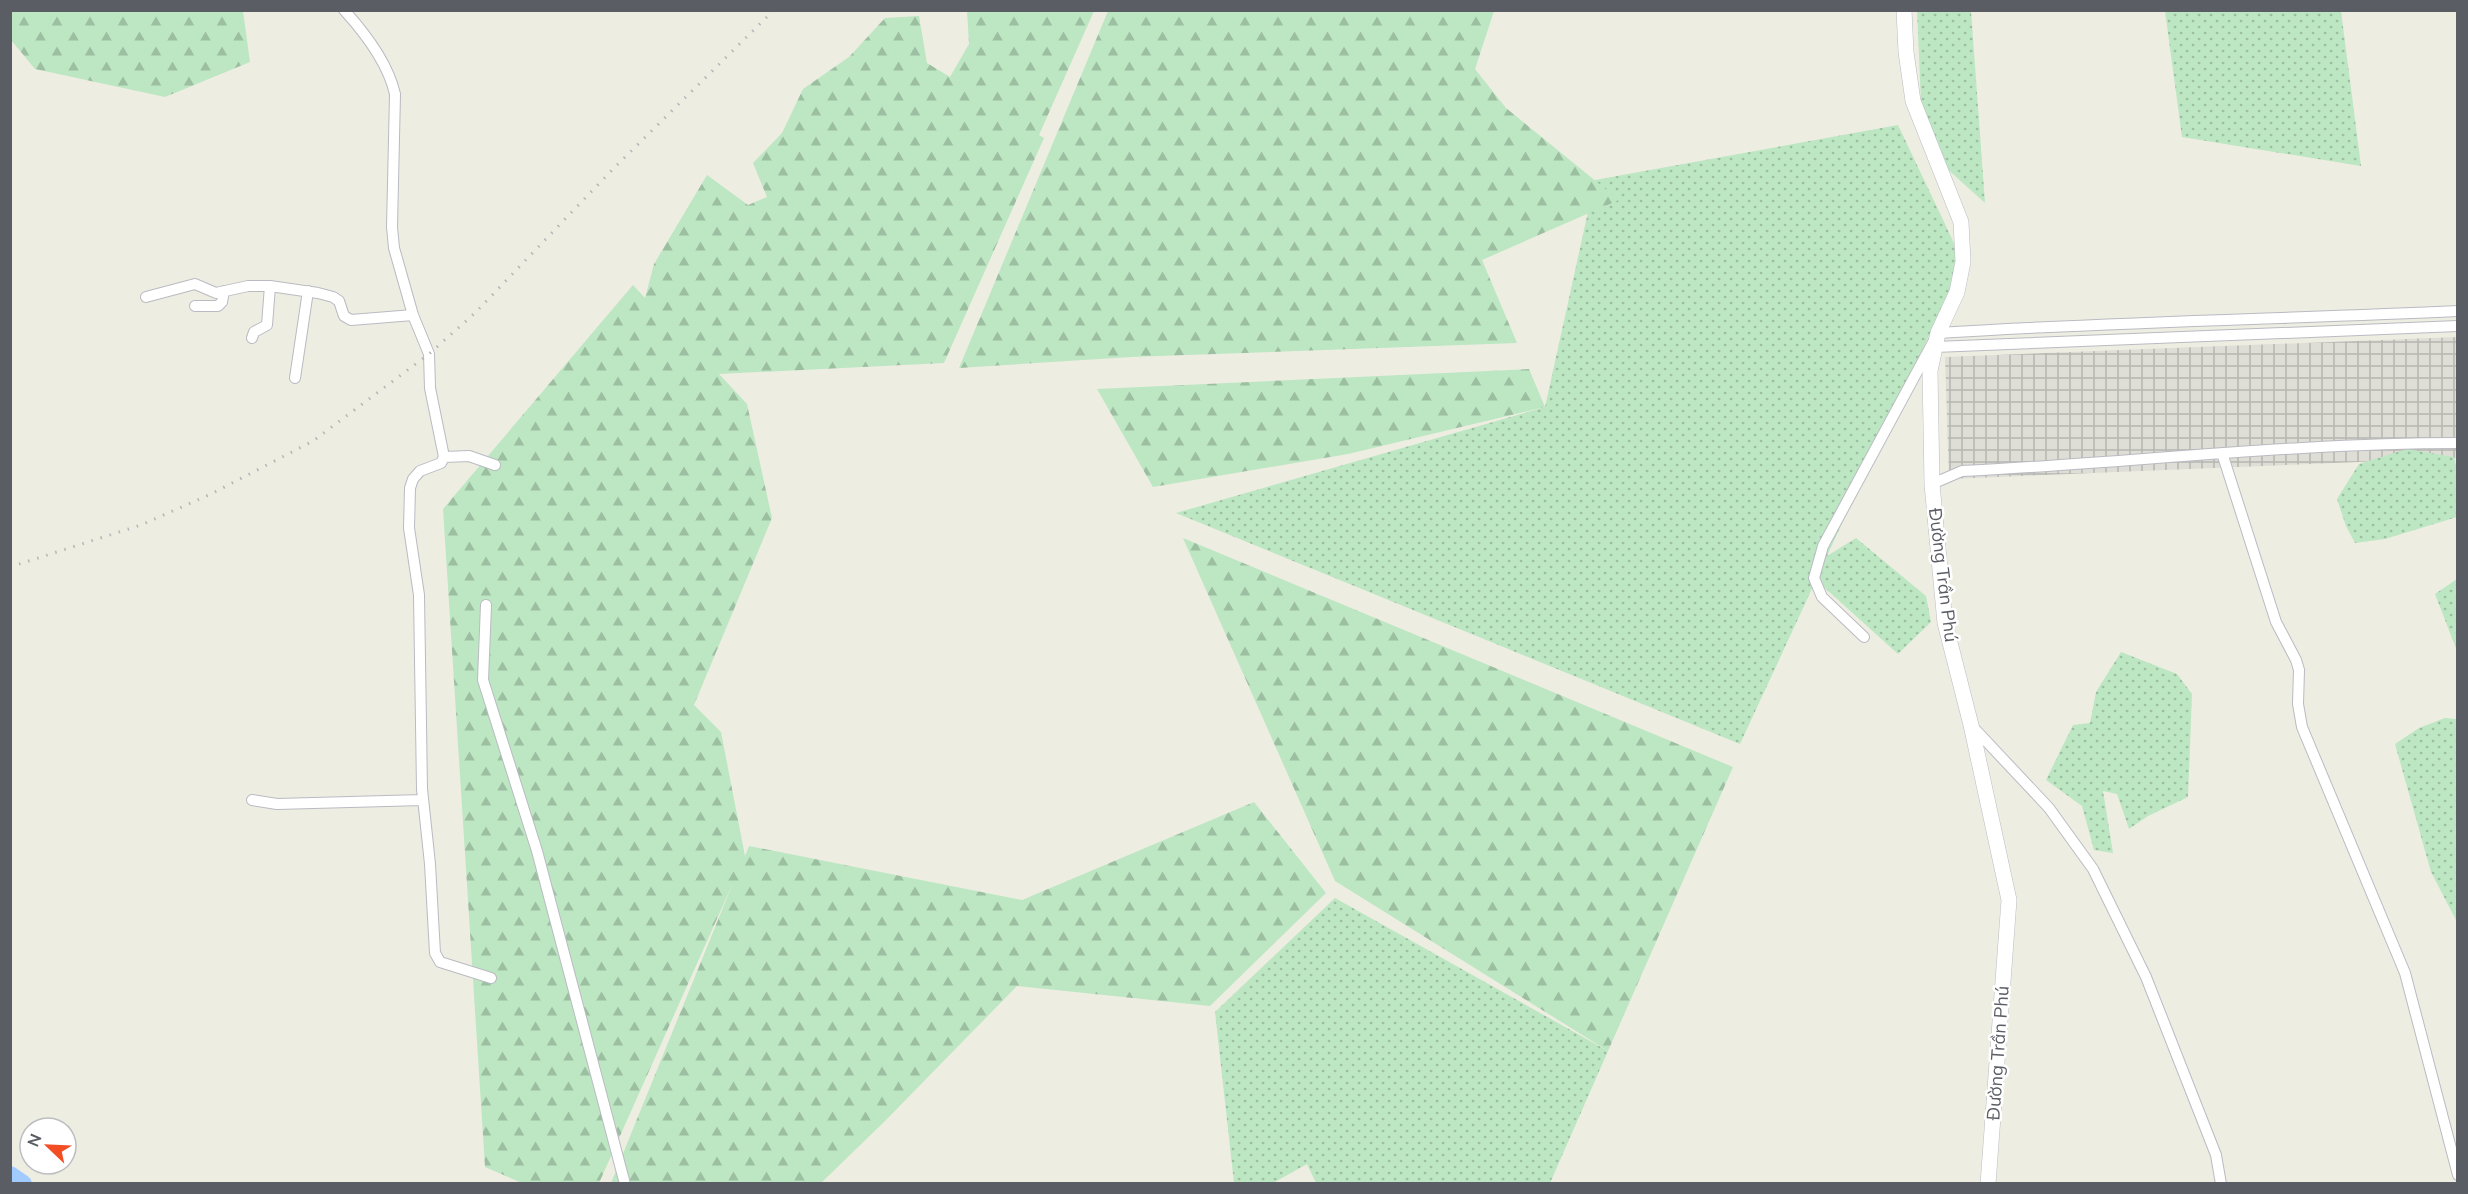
<svg xmlns="http://www.w3.org/2000/svg" width="2468" height="1194" font-family="Mulish,sans-serif">
<style>
.industrial{fill:url(#industrial-grid)}
.grass{fill:url(#grass-dots)}
.forest{fill:url(#forest-firs)}
.lines{fill:none;stroke-linecap:round;stroke-linejoin:round}
.river{stroke:#a1caff;stroke-width:18}
.street-casing{stroke:#babbc2;stroke-width:12}
.secondary-casing{stroke:#babdc4;stroke-width:16}
.street{stroke:#fff;stroke-width:10}
.secondary{stroke:#fff;stroke-width:15}
.rail{stroke:#b5b6b7;stroke-width:3;stroke-dasharray:1.5 8;stroke-linecap:butt}
.labels{text-anchor:middle;stroke-width:5;stroke-linejoin:round;paint-order:stroke}
.street-label{font-size:18px;fill:#5a5d64;stroke:#fff}
</style>
<defs>
<pattern id="industrial-grid" width="8" height="8" patternUnits="userSpaceOnUse" patternTransform="scale(1.5)"><rect width="8" height="8" fill="#deded6"/><path d="M0 4h8M4 0v8" fill="none" stroke="#b7b7b1"/></pattern>
<pattern id="grass-dots" width="8" height="8" patternUnits="userSpaceOnUse" patternTransform="scale(1.5)"><rect width="8" height="8" fill="#bce7c2"/><path d="M2 2h.1M6 6h.1" fill="none" stroke="#9cbea1" stroke-width="1.8" stroke-linecap="round"/></pattern>
<pattern id="forest-firs" width="22" height="20" patternUnits="userSpaceOnUse" patternTransform="scale(1.5)"><rect width="22" height="20" fill="#bce7c2"/><path d="M5 1l3.5 6h-7zM16 11l3.5 6h-7z" fill="#9cbea1"/></pattern>
</defs>
<rect width="100%" height="100%" fill="#eeede2"/>
<!-- industrial -->
<path class="industrial" d="M 2457,337 L 2457,458 L 1949,479 L 1945,357 Z"/>
<!-- grass -->
<path class="grass" d="M 1917,11 L 1971,11 L 1985,203 L 1923,147 Z
M 2165,11 L 2341,11 L 2361,166 L 2182,137 Z
M 1898,125 L 1963,262 L 1827,556 L 1856,538 L 1926,596 L 1931,622 L 1898,654 L 1816,580 L 1740,744 L 1176,513 L 1545,407 L 1595,180 Z
M 2407,449 L 2454,457 L 2457,470 L 2457,517 L 2385,539 L 2355,543 L 2346,526 L 2337,499 L 2359,464 Z
M 2457,579 L 2457,651 L 2435,594 Z
M 2121,652 L 2177,674 L 2192,694 L 2188,797 L 2148,816 L 2129,829 L 2117,794 L 2103,791 L 2113,853 L 2094,850 L 2082,806 L 2046,780 L 2073,725 L 2090,723 L 2096,692 Z
M 2445,718 L 2457,719 L 2457,922 L 2431,872 L 2395,744 L 2419,728 Z
M 1335,898 L 1608,1051 L 1550,1183 L 1316,1183 L 1307,1164 L 1273,1183 L 1234,1183 L 1215,1012 Z"/>
<!-- forest -->
<path class="forest" d="M 10,11 L 243,11 L 250,62 L 165,97 L 35,69 L 11,40 Z
M 967,11 L 1094,11 L 1039,135 L 1044,138 L 944,363 L 719,374 L 747,404 L 772,518 L 694,705 L 721,732 L 745,856 L 749,846 L 1022,900 L 1254,802 L 1326,893 L 1210,1006 L 1017,986 L 885,1121 L 821,1183 L 611,1183 L 733,883 L 599,1183 L 522,1183 L 485,1167 L 443,509 L 633,285 L 645,298 L 654,264 L 707,175 L 748,205 L 767,197 L 753,163 L 782,133 L 803,89 L 849,57 L 885,18 L 919,16 L 927,63 L 950,77 L 969,44 Z
M 1108,11 L 1494,11 L 1475,69 L 1506,108 L 1619,200 L 1482,260 L 1517,343 L 1131,357 L 959,368 Z
M 1529,369 L 1545,407 L 1348,454 L 1153,487 L 1097,389 Z
M 1183,538 L 1733,767 L 1608,1051 L 1335,881 Z"/>
<g class="lines">
<!-- river -->
<path class="river" d="M 10,1175 L 23,1184"/>
<!-- street casing -->
<g class="street-casing">
<path id="street" d="M 344,10 C 365,33 388,63 395,94 L 392,227 L 394,248 L 413,315 L 429,354 L 430,388 L 444,457 L 441,463 L 420,471 L 413,479 L 410,488 L 409,528 L 419,595 L 422,789 L 430,864 L 435,953 L 440,962 L 491,978
M 146,297 L 195,284 L 216,293 L 248,286 L 270,286 L 318,293 L 333,297 L 339,301 L 344,316 L 351,320 L 413,315
M 195,306 L 218,306 L 222,302 L 224,291
M 252,338 L 254,332 L 267,325 L 270,286
M 1935,347 L 2458,326
M 295,378 L 308,291
M 2222,453 L 2276,622 L 2296,660 L 2299,670 L 2298,704 L 2302,727 L 2405,973 L 2458,1175
M 444,457 L 469,456 L 495,465
M 1932,484 L 1962,471 C 2127,463 2292,443 2458,443
M 486,605 L 483,680 L 537,851 L 625,1184
M 1864,637 L 1822,597 L 1814,578 L 1823,546 L 1938,333 C 2111,322 2284,319 2458,311
M 1972,726 L 2049,808 L 2093,869 L 2146,977 L 2216,1155 L 2221,1184
M 252,800 L 277,804 L 423,800"/>
</g>
<!-- secondary casing -->
<g class="secondary-casing">
<path id="secondary" d="M 1904,10 L 1906,52 L 1913,101 L 1961,222 L 1963,262 L 1957,292 L 1938,333 L 1930,371 L 1932,484 L 1945,623 L 1971,725 L 2009,900 L 1988,1184"/>
</g>
<!-- street -->
<use href="#street" class="street"/>
<!-- secondary -->
<use href="#secondary" class="secondary"/>
<!-- rail -->
<path class="rail" d="M 10,567 L 141,525 L 211,494 L 313,441 L 429,354 L 475,313 L 614,168 L 774,10"/>
</g>
<g class="labels">
<!-- street labels -->
<g class="street-label">
<text transform="translate(1943 575) rotate(83)" y="6">Đường Trần Phú</text>
<text transform="translate(1998 1053) rotate(-86)" y="6">Đường Trần Phú</text>
</g>
</g>
<!-- border -->
<rect width="2468" height="1194" fill="none" stroke="#5a5d64" stroke-width="24"/>
<!-- north arrow -->
<g transform="translate(48 1146) rotate(293)"><circle r="28" fill="#ffffff" stroke="#bdbec1" stroke-width="1.5"/>
<path d="M0-4.5L10 22L0 15L-10 22Z" fill="#f34e23"/>
<text y="-9" font-size="16" font-weight="bold" text-anchor="middle" fill="#5a5d64">N</text>
</g>
</svg>
